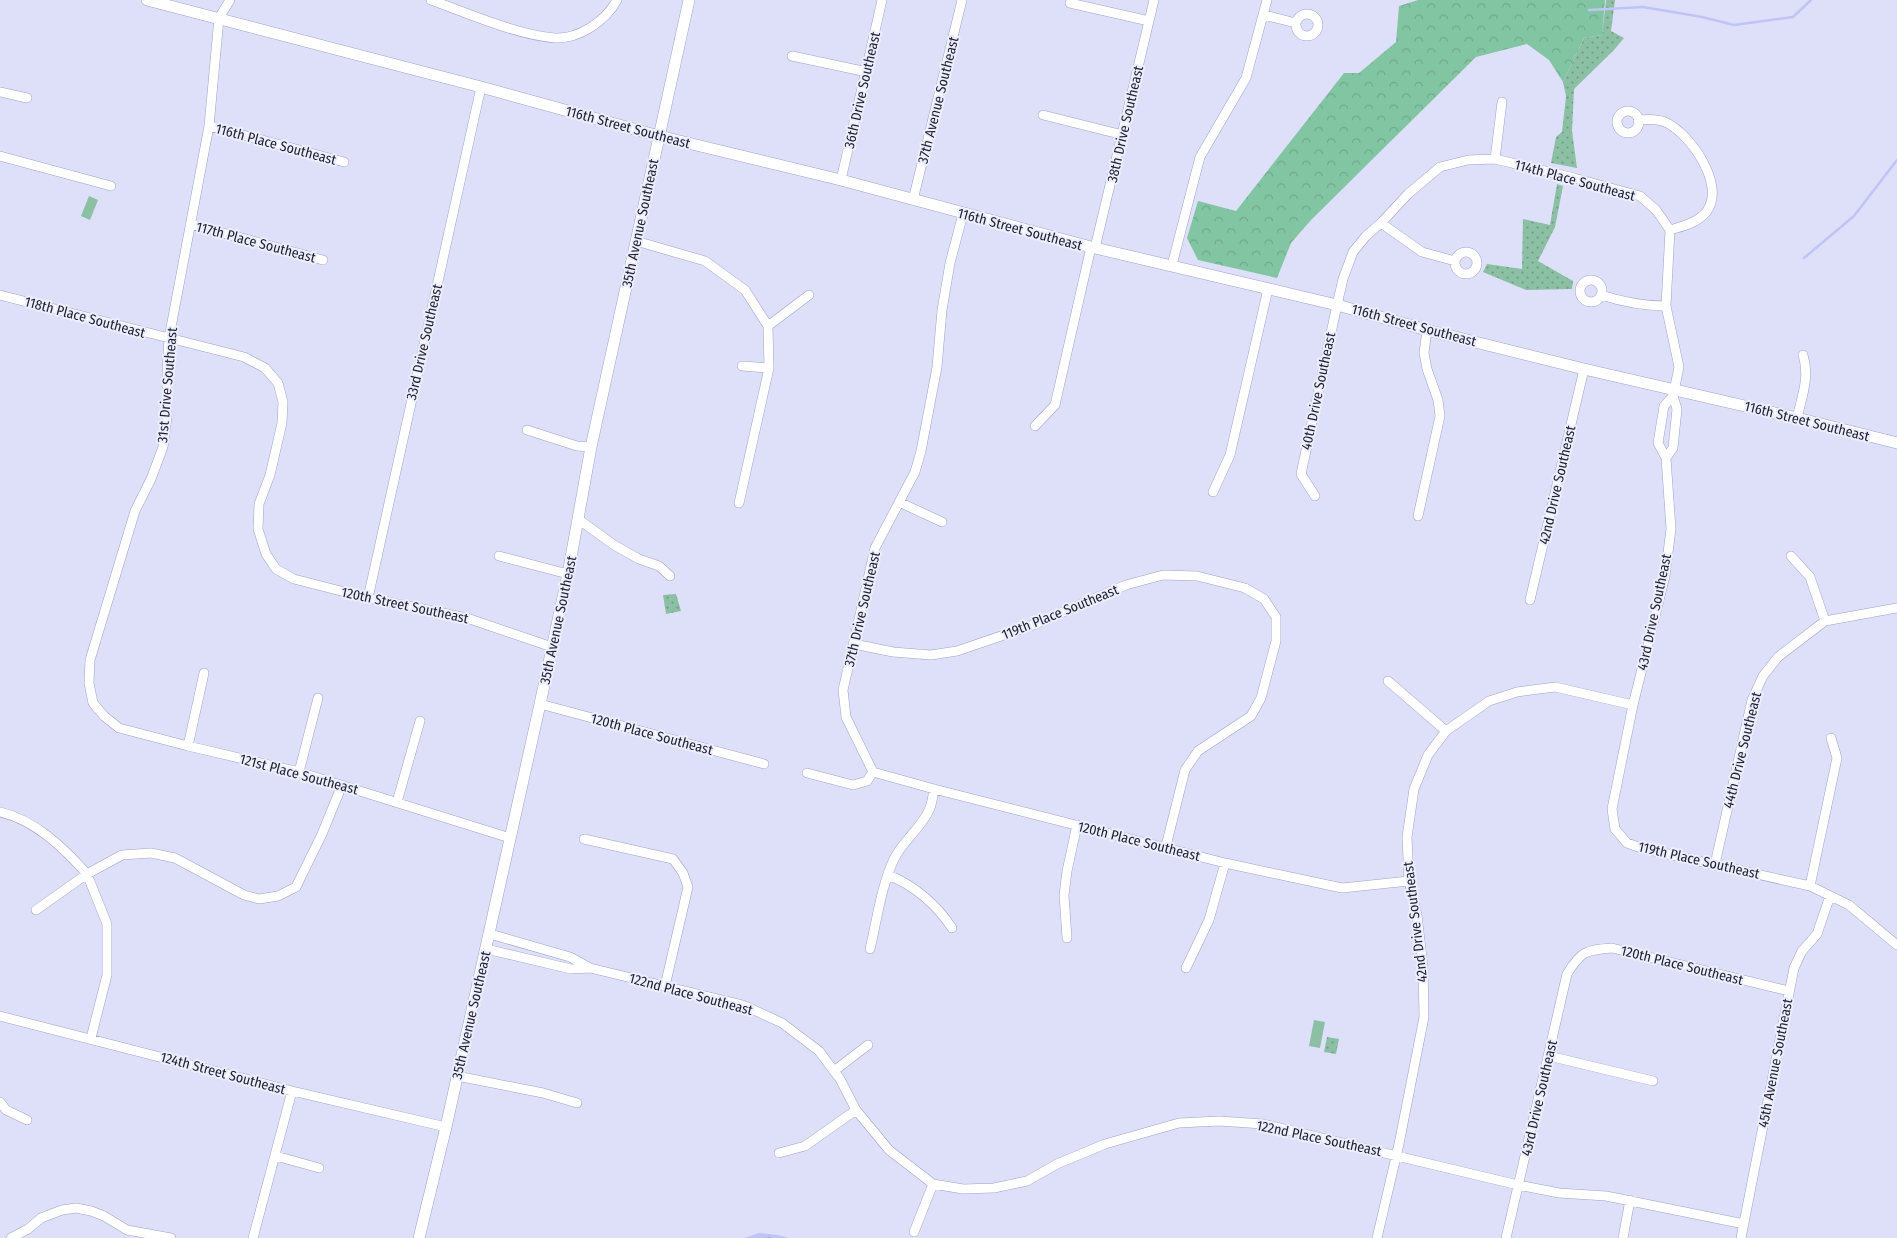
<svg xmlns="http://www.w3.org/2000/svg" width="1897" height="1238" font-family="'Fira Sans Condensed',sans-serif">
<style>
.grass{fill:url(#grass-dots)}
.forest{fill:url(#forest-crowns)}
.pitch{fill:#8cc0a4}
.water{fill:url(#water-ripples)}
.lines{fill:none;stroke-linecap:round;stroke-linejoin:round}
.stream{stroke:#c0c4f5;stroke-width:2.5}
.street-casing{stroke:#9fa2c9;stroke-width:10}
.secondary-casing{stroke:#9fa2c9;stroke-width:12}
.street{stroke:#fff;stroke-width:9}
.secondary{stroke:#fff;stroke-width:11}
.labels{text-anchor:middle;stroke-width:4;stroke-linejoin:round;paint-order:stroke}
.street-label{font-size:14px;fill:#222332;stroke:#eceefe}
</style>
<defs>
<pattern id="grass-dots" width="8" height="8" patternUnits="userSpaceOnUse" patternTransform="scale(1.25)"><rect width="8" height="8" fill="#8cc0a4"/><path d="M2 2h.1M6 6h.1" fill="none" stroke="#729c86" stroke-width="1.8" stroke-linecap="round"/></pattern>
<pattern id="forest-crowns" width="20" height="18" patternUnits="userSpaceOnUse" patternTransform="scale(1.25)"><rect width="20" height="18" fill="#82c5a2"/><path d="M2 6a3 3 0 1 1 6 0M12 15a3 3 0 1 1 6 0" fill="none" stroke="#70a98c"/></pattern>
<pattern id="water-ripples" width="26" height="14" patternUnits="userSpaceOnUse" patternTransform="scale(1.25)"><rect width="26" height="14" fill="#c0c4f5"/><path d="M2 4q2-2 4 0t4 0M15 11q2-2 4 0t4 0" fill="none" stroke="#a5a8d2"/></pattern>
</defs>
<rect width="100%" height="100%" fill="#dde0f8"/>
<!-- grass -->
<path class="grass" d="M 1606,0 L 1615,0 L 1611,31 L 1624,38 L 1614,50 L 1574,89 L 1572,131 L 1577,168 L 1551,163 L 1556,137 L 1562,132 L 1566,96 L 1563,82 L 1584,38 L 1602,35 Z
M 1557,184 L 1563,186 L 1555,227 L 1538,261 L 1573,281 L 1572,289 L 1526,290 L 1483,272 L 1487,264 L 1522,269 L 1523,219 L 1550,225 Z
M 676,594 L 681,611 L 666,614 L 663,595 Z
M 1327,1037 L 1339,1039 L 1336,1054 L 1324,1052 Z"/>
<!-- forest -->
<path class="forest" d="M 1418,0 L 1605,0 L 1602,35 L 1584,38 L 1563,82 L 1549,60 L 1527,44 L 1476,57 L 1311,220 L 1291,243 L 1277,278 L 1198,260 L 1187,238 L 1198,201 L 1236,211 L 1344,73 L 1359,73 L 1396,42 L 1399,6 Z"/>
<!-- pitch -->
<path class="pitch" d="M 89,196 L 98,200 L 90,220 L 81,216 Z
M 1314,1020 L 1325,1022 L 1320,1048 L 1309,1046 Z"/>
<!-- water -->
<path class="water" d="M 759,1233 L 778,1235 L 789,1238 L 744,1238 Z"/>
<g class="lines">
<!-- stream -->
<path class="stream" d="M 1589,10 L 1643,7 L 1702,17 L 1734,25 L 1793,17 L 1811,0
M 1804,258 L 1854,216 L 1897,160"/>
<!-- street casing -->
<g class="street-casing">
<path id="street" d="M 230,0 L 219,18 L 209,126 L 169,338 L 167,373 L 167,417 L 163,447 L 151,479 L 135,511 L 90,660 L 89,683 L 93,703 L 104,716 L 119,728 L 188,746 L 299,772 L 510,838
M 431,0 C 467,13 517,35 555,38 C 579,39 606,21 617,0
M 1070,3 L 1149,21
M1296 25a11 11 0 1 1 22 0a11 11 0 1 1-22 0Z
M 1264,15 L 1296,23
M 792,56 L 867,72
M 0,92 L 27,98
M1617 122a11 11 0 1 1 22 0a11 11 0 1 1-22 0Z
M 1043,115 L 1123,135
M 1638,120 C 1647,119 1657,119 1665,122 C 1690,133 1726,185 1707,211 C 1698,223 1683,226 1670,230
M 209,126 L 344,162
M 0,156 L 111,186
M 1495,159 L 1502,102
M 841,180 L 882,0
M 913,200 L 962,0
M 1381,223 L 1422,252 L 1455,261
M 190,224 L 323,260
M 636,241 L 705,261 L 745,290 L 768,326 L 769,368 L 739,503
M 1095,248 L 1154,0
M1455 263a11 11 0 1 1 22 0a11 11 0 1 1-22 0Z
M 1172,265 L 1200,157 L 1246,78 L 1267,0
M1580 291a11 11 0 1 1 22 0a11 11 0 1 1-22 0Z
M 0,295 L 244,357 L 265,368 L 278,383 L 283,402 L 282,423 L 270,475 L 259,504 L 258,529 L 266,554 L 276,569 L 294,579 L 368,598 L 467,618 L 552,647
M 1601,295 C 1623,302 1642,306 1666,306
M 768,326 L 809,295
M 742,366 L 769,368
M 1673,396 L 1664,406 L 1658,443 L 1666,458 L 1671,529 L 1665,576 L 1633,705 L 1612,809 L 1615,829 L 1627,843 L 1641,848 L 1810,886 L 1849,905 L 1897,945
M 1797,418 C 1802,396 1810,377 1803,355
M 1035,426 L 1055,405 L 1091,247
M 527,430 L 577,446 L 591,447
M 1666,458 L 1673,448 L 1677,409 L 1673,396 L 1679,367 L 1666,306 L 1670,230
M 1213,492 L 1230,455 L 1268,289
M 1315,496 L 1301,474 L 1337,305 L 1343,279 L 1353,252 L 1366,236 L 1381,223 L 1408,194 L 1440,167 L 1468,160 L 1495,159 L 1574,178 L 1640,196 L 1656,210 L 1670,230
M 899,502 L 942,522
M 1418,516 L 1440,416 L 1438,400 L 1427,369 L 1424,353 L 1427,330
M 578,519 L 614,545 L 639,559 L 659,566 L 670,576
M 499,556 L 568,574
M 1791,556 L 1810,577 L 1825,621
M 368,598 L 481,87
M 1530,600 L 1584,369
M 854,644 L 893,652 L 931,655 L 957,651 L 1033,625 L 1126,585 L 1163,575 L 1197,576 L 1245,588 L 1264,599 L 1276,617 L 1276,641 L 1261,698 L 1251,716 L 1198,751 L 1185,770 L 1166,846
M 1388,681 L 1446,731
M 540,704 L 764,764
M 188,746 L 204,673
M 299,772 L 318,698
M 873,772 L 846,717 L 843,690 L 875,548 L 915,472 L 921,451 L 937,367 L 942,310 L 950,263 L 963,214
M 873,772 L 934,789 L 1225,863 L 1342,888 L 1409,881
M 807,773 L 853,785 L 867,781 L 873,772
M 397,802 L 420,721
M 0,812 C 35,820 64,848 87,874 L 122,855 L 151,853 L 175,858 L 244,895 L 259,899 L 278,896 L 296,887 L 322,834 L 342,785
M 584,839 L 673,859 L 683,873 L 688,887 L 665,986
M 1715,864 L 1752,700 L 1763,676 L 1778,657 L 1825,621 L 1897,608
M 888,875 C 914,885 937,905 952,928
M 1810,886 L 1837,758 L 1831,738
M 36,910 L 87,874 L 107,924 L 107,975 L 91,1038
M 490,934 L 570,957 L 590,968
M 1067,938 L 1064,895 L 1067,871 L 1077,825
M 486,949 L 571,969 L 590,968 L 743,1005 L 782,1023 L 819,1051 L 840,1079 L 856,1110 L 889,1150 L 933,1184 L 963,1189 L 994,1188 L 1027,1181 L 1057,1164 L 1105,1144 L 1179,1123 L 1219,1121 L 1263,1124 L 1518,1185 L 1559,1193 L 1606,1196 L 1744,1224
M 870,949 C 877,920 881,887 894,859 C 903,840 922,828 930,808 C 932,803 933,796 934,789
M 1186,968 L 1209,920 L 1225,863
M 0,1016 L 292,1091 L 446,1127
M 1549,1056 L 1653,1081
M 834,1071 L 868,1045
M 457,1076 L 543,1093 L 577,1103
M 0,1102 L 6,1110 L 27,1120
M 779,1153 L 805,1146 L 856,1110
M 276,1156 L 319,1168
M 914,1232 L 933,1184
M 11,1238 L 28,1229 L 41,1218 L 62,1210 L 76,1208 L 91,1211 L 104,1216 L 127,1230 L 171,1238
M 253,1238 L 292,1091
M 1377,1238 L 1399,1144 L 1424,1017 L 1423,967 L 1417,915 L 1409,881 L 1407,837 L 1414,789 L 1428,755 L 1446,731 L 1489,701 L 1517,692 L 1555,687 L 1633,705
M 1506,1238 L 1567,974 C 1581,951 1586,950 1612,948 L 1789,991
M 1623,1238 L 1630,1200
M 1741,1238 L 1794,968 L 1802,951 L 1817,934 L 1830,896"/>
</g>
<!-- secondary casing -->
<g class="secondary-casing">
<path id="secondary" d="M 147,0 L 481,87 L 659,136 L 841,180 L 1091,247 L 1337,305 L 1427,330 L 1584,369 L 1797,418 L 1897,443
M 419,1238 L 446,1127 L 540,704 L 568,574 L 591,447 L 689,0"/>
</g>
<!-- street -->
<use href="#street" class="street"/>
<!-- secondary -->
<use href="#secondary" class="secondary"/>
</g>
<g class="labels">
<!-- street labels -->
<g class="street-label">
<text transform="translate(862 90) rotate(-77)" y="5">36th Drive Southeast</text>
<text transform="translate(938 100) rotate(-76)" y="5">37th Avenue Southeast</text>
<text transform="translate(1125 124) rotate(-77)" y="5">38th Drive Southeast</text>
<text transform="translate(628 127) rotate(15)" y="5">116th Street Southeast</text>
<text transform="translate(276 144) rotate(15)" y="5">116th Place Southeast</text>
<text transform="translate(1575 180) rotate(15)" y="5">114th Place Southeast</text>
<text transform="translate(640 223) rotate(-78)" y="5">35th Avenue Southeast</text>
<text transform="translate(1020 229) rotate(15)" y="5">116th Street Southeast</text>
<text transform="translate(256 242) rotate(15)" y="5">117th Place Southeast</text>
<text transform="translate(85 317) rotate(15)" y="5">118th Place Southeast</text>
<text transform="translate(1414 325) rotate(15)" y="5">116th Street Southeast</text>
<text transform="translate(424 342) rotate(-77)" y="5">33rd Drive Southeast</text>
<text transform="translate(167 385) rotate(-85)" y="5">31st Drive Southeast</text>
<text transform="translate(1318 391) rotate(-78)" y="5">40th Drive Southeast</text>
<text transform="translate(1807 421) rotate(14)" y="5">116th Street Southeast</text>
<text transform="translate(1557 485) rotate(-77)" y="5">42nd Drive Southeast</text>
<text transform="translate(405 605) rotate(12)" y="5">120th Street Southeast</text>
<text transform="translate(862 609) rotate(-77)" y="5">37th Drive Southeast</text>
<text transform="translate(1060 612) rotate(-22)" y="5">119th Place Southeast</text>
<text transform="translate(1654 612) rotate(-78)" y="5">43rd Drive Southeast</text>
<text transform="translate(558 620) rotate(-78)" y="5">35th Avenue Southeast</text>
<text transform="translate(652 734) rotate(15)" y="5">120th Place Southeast</text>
<text transform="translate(1742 750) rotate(-76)" y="5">44th Drive Southeast</text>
<text transform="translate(299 774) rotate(15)" y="5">121st Place Southeast</text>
<text transform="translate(1139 841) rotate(14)" y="5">120th Place Southeast</text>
<text transform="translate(1699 860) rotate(13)" y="5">119th Place Southeast</text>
<text transform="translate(1415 922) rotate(-97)" y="5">42nd Drive Southeast</text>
<text transform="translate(1682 965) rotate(14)" y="5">120th Place Southeast</text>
<text transform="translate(691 994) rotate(15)" y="5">122nd Place Southeast</text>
<text transform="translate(471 1015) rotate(-77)" y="5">35th Avenue Southeast</text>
<text transform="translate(1775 1063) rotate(-79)" y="5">45th Avenue Southeast</text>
<text transform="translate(223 1073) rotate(15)" y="5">124th Street Southeast</text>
<text transform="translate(1539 1098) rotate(-77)" y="5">43rd Drive Southeast</text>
<text transform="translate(1319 1138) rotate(12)" y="5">122nd Place Southeast</text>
</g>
</g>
</svg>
